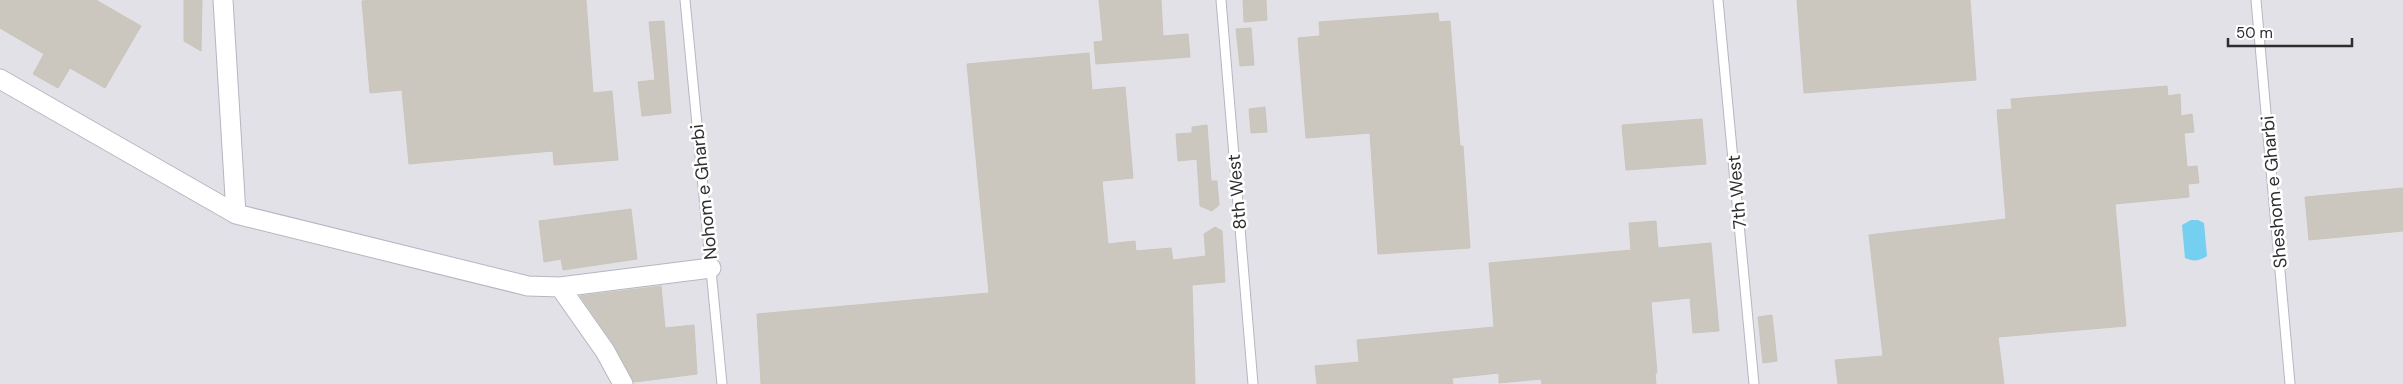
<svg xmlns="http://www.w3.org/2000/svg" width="2403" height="384" font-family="'DM Sans',sans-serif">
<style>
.industrial{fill:#e3e1e8}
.water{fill:#75cff0}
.building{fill:#cbc7bf;stroke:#cbc5ba}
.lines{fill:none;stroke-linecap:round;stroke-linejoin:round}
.service-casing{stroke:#b4b7c1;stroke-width:11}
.minor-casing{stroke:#b4b7c1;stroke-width:21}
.service{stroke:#fff;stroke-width:9}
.minor{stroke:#fff;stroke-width:19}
.labels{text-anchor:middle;stroke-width:5;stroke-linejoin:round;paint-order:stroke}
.street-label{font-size:18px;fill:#2e2e2e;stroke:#fff}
</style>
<rect width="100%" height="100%" fill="#efe9e1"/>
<!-- industrial -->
<path class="industrial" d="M 0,0 L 2403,0 L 2403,384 L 0,384 Z"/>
<!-- water -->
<path class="water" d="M 2191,220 L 2198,220 L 2204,223 L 2207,256 C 2199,261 2194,262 2185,258 L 2182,225 Z"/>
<!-- building -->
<path class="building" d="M 0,0 L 96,0 L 141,26 L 105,88 L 70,68 L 58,88 L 33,74 L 44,54 L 0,28 Z
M 184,0 L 202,0 L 201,51 L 184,41 Z
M 374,0 L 586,0 L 593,93 L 612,91 L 618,160 L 554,165 L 553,151 L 409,164 L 402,90 L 370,93 L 362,1 Z
M 1099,0 L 1161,0 L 1163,36 L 1188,34 L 1190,57 L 1096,64 L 1094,42 L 1103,41 Z
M 1243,0 L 1266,0 L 1267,20 L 1244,22 Z
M 1797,0 L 1970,0 L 1976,80 L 1804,93 Z
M 1438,13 L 1439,22 L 1450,21 L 1460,146 L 1463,146 L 1470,248 L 1378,254 L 1370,133 L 1306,138 L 1298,38 L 1320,36 L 1319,22 Z
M 664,21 L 671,113 L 642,116 L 638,82 L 655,80 L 649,22 Z
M 1251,28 L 1254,65 L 1240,66 L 1236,29 Z
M 1089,53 L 1092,90 L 1125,87 L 1133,178 L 1102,181 L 1108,244 L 1135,241 L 1136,251 L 1171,248 L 1173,260 L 1206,256 L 1204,234 L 1215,227 L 1222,231 L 1225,282 L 1192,285 L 1195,384 L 761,384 L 757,314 L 989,293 L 967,64 Z
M 2167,86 L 2168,96 L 2180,94 L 2181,116 L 2192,114 L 2194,132 L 2184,133 L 2187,167 L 2197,166 L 2199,183 L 2188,184 L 2189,197 L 2115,204 L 2126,326 L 1998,337 L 2004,384 L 1838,384 L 1835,360 L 1883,356 L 1869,235 L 2006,219 L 1997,110 L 2012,109 L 2011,99 Z
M 1265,107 L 1267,132 L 1251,133 L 1249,109 Z
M 1702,119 L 1706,164 L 1626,170 L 1622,125 Z
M 1207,125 L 1211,181 L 1217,181 L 1219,205 L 1212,211 L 1200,206 L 1197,159 L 1178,161 L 1176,134 L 1192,133 L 1192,127 Z
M 2403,188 L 2403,231 L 2309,240 L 2305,197 Z
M 631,209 L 637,259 L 563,270 L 561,259 L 544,262 L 539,221 Z
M 1656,221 L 1658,248 L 1711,243 L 1719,331 L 1693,333 L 1690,298 L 1651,302 L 1657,373 L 1655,373 L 1656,384 L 1542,384 L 1541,379 L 1499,383 L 1499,373 L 1452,378 L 1453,384 L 1317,384 L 1315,366 L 1359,362 L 1357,340 L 1494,327 L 1489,263 L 1631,250 L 1629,223 Z
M 661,286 L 665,328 L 694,325 L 697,374 L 634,382 L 614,345 L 580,296 Z
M 1772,315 L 1777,361 L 1763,363 L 1758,317 Z"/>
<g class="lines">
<!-- service casing -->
<g class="service-casing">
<path id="service" d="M 685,0 L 722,384
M 1221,0 L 1253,384
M 1718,0 L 1754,384
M 2256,0 L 2290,384"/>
</g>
<!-- minor casing -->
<g class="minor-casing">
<path id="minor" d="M 223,0 L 236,214 L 528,286 L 560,287 L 711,268
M 0,79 L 236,214
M 560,287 L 605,351 L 623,384"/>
</g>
<!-- service -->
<use href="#service" class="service"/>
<!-- minor -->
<use href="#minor" class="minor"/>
</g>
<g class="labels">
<!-- street labels -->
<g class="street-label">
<text transform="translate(704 192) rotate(-96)" y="6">Nohom e Gharbi</text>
<text transform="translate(1237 192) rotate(-95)" y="6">8th West</text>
<text transform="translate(1737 192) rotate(-95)" y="6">7th West</text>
<text transform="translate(2274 192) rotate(-95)" y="6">Sheshom e Gharbi</text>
</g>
</g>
<!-- scale -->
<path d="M2228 38v8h124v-8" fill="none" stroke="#2e2e2e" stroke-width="2.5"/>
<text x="2236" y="38" font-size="15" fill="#2e2e2e" stroke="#ffffff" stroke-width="4" paint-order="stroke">50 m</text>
</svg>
